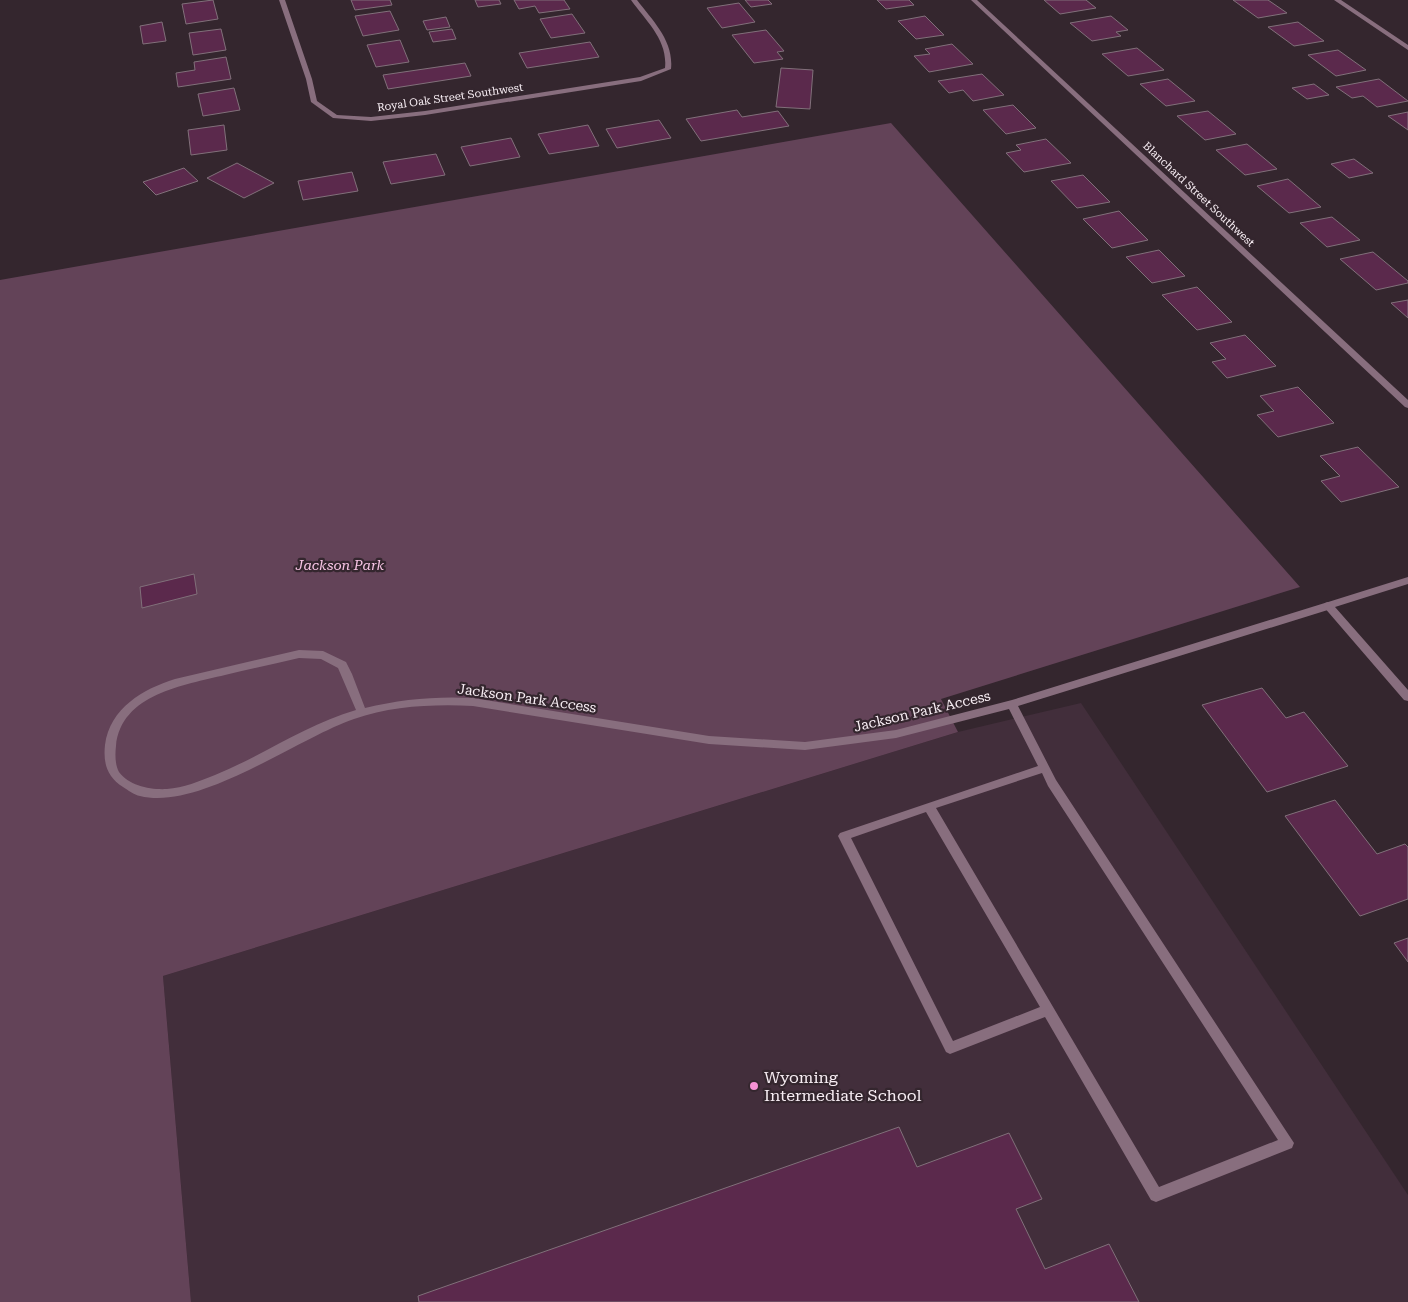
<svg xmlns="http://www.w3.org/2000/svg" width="1408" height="1302" font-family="'Roboto Serif',serif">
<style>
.built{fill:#422e3b}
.green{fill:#634358}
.building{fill:#5b294c;stroke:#81707a}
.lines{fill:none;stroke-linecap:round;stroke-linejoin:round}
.service{fill:#886e7e;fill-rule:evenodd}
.minor{fill:#886e7e;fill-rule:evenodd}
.poi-dot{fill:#f491d3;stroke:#34262e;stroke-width:2}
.labels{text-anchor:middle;stroke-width:4.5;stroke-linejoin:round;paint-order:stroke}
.far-street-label{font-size:11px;fill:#f7edf3;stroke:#34262e}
.park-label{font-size:14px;font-style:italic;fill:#f8c5e5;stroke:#34262e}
.street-label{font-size:14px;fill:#f7edf3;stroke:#34262e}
.near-poi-label{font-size:16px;fill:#f7edf3;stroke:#34262e;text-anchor:start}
</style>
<rect width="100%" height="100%" fill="#34262e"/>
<!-- built -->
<path class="built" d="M 1081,703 L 1408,1195 L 1408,1302 L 191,1302 L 163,976 L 958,732 Z"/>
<!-- green -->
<path class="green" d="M 891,123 L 1300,587 L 941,699 L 958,732 L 163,976 L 191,1302 L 0,1302 L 0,280 Z"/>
<!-- building -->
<path class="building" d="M 213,0 L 218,19 L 186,24 L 182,4 Z
M 351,0 L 390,0 L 392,5 L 355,10 Z
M 475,0 L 499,0 L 501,4 L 478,7 Z
M 514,0 L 564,0 L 570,9 L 539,13 L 535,6 L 519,9 Z
M 745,0 L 768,0 L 772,4 L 751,7 Z
M 877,0 L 909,0 L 914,5 L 886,9 Z
M 1044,0 L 1086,0 L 1096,8 L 1060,14 Z
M 1233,0 L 1268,0 L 1287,13 L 1258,18 Z
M 739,3 L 755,22 L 722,28 L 707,8 Z
M 390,11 L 399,30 L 363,36 L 355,16 Z
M 572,14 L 585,33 L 551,38 L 540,19 Z
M 925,16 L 944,35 L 916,39 L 898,21 Z
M 1111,16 L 1128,30 L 1116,32 L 1121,36 L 1092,41 L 1070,23 Z
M 446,17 L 450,27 L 427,30 L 423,21 Z
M 162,22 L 166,41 L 143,44 L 140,26 Z
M 1298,22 L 1324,41 L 1294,46 L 1268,27 Z
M 221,29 L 226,50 L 193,55 L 189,33 Z
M 452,29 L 456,39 L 433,42 L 429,32 Z
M 766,30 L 784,51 L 777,52 L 783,59 L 754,63 L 732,35 Z
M 400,40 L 409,62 L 376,67 L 367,45 Z
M 590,42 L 599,57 L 527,68 L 519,53 Z
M 952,44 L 973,64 L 929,72 L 914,56 L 930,54 L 925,49 Z
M 1137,48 L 1164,70 L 1128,76 L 1102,54 Z
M 1338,50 L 1366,70 L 1336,76 L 1308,55 Z
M 226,57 L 231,79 L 178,87 L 176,73 L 195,70 L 194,62 Z
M 465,63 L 471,76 L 388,89 L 383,75 Z
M 781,68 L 813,70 L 810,109 L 776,107 Z
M 982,74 L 1004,95 L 973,101 L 963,90 L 949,93 L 938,81 Z
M 1168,79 L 1195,101 L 1166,106 L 1140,84 Z
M 1379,79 L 1408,101 L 1377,107 L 1363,96 L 1352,98 L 1336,87 Z
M 1314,84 L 1329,95 L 1307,99 L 1292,88 Z
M 234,88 L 240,110 L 203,116 L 198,94 Z
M 1013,105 L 1036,128 L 1006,134 L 983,110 Z
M 737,110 L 742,117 L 778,111 L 789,126 L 701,141 L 686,119 Z
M 1208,111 L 1236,134 L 1205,140 L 1177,116 Z
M 1408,112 L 1408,130 L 1388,116 Z
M 659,120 L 671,138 L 617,148 L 606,129 Z
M 224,125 L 227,150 L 191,155 L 188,130 Z
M 588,125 L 599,146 L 549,154 L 538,134 Z
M 511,138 L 520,157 L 470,166 L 461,147 Z
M 1046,139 L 1071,163 L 1024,172 L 1006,153 L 1021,150 L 1016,145 Z
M 1247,144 L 1277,169 L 1245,175 L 1216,150 Z
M 436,154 L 445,175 L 391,184 L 383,162 Z
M 1354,159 L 1373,173 L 1349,178 L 1331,164 Z
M 237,163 L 274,183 L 244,198 L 207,178 Z
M 184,168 L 198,181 L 156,195 L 143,182 Z
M 352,172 L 358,191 L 303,200 L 298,181 Z
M 1083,175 L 1110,202 L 1077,208 L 1051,181 Z
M 1288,179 L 1321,207 L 1289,213 L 1257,186 Z
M 1119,211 L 1148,240 L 1112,248 L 1083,219 Z
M 1332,217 L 1360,240 L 1327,247 L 1300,223 Z
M 1159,250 L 1185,276 L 1152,283 L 1126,257 Z
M 1373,252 L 1408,281 L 1408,283 L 1376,290 L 1340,259 Z
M 1197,287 L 1232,322 L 1197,330 L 1162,295 Z
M 1408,300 L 1408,318 L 1391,303 Z
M 1245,335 L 1276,366 L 1227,378 L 1212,362 L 1226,359 L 1210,343 Z
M 1298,387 L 1334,423 L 1278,437 L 1257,415 L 1274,411 L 1260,396 Z
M 1358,447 L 1399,487 L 1341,502 L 1321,481 L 1340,476 L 1320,456 Z
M 194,574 L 197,594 L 142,608 L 140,587 Z
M 1262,688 L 1286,718 L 1304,712 L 1348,766 L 1267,792 L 1202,705 Z
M 1335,800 L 1377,854 L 1405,844 L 1408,847 L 1408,899 L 1360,916 L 1285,816 Z
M 1408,938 L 1408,962 L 1394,943 Z
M 899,1127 L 917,1167 L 1009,1133 L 1042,1199 L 1016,1209 L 1045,1269 L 1109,1244 L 1139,1302 L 419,1302 L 418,1296 Z"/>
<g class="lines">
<!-- service -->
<path class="service" d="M 1328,602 L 1331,603 L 1333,606 L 1331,609 L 1018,706 L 1056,780 L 1294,1143 L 1292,1148 L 1156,1202 L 1151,1200 L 1045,1017 L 950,1054 L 946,1052 L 838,836 L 840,833 L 1038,766 L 1009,709 L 896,738 L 805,750 L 709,744 L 473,706 C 434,704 391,706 354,719 C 296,739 200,811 140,796 C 134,795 128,790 123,787 C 107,777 103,763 105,745 C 110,708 143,689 175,679 L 299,650 L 323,651 L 346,662 L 352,674 L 365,708 C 401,699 437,696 473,698 L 709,736 L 805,742 L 896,730 L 1012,700 ZM 299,658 L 321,659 L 338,668 L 356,710 C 307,724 262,756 215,775 C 200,781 183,788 167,789 C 151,790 129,786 119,772 C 115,765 115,754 116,746 C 121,694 184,685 225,675 C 250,669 274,664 299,658 ZM 1042,773 L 1048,786 L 1278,1140 L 1159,1187 L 936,808 ZM 926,812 L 1040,1007 L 953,1041 L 851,838 Z"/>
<!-- minor -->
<path class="minor" d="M 279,0 L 285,0 L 312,79 L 317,101 L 337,115 L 371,117 L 425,111 L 640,77 L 665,68 C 668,40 646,21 631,0 L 637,0 C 653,21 674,41 671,69 L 641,81 L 425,115 L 371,121 L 333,118 L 311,102 L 306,79 Z
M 971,0 L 977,0 L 1408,400 L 1408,408 L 1405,407 Z
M 1334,0 L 1341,0 L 1408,45 L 1408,50 Z
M 1408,577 L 1408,584 L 1335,607 L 1408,690 L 1408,701 L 1404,700 L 1323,606 L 1325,603 Z"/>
</g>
<!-- markers -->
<circle class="poi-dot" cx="754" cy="1086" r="5"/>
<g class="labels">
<!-- far-street labels -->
<g class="far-street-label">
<text transform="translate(450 97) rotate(-8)" y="4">Royal Oak Street Southwest</text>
<text transform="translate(1199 194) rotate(43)" y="4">Blanchard Street Southwest</text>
</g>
<!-- park labels -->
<g class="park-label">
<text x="340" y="570">Jackson Park</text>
</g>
<!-- street labels -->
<g class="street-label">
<text transform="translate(527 698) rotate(8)" y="5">Jackson Park Access</text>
<text transform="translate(922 711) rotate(-13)" y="5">Jackson Park Access</text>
</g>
<!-- near-poi labels -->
<g class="near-poi-label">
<text x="764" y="1083">Wyoming<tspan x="764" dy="18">Intermediate School</tspan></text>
</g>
</g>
</svg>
